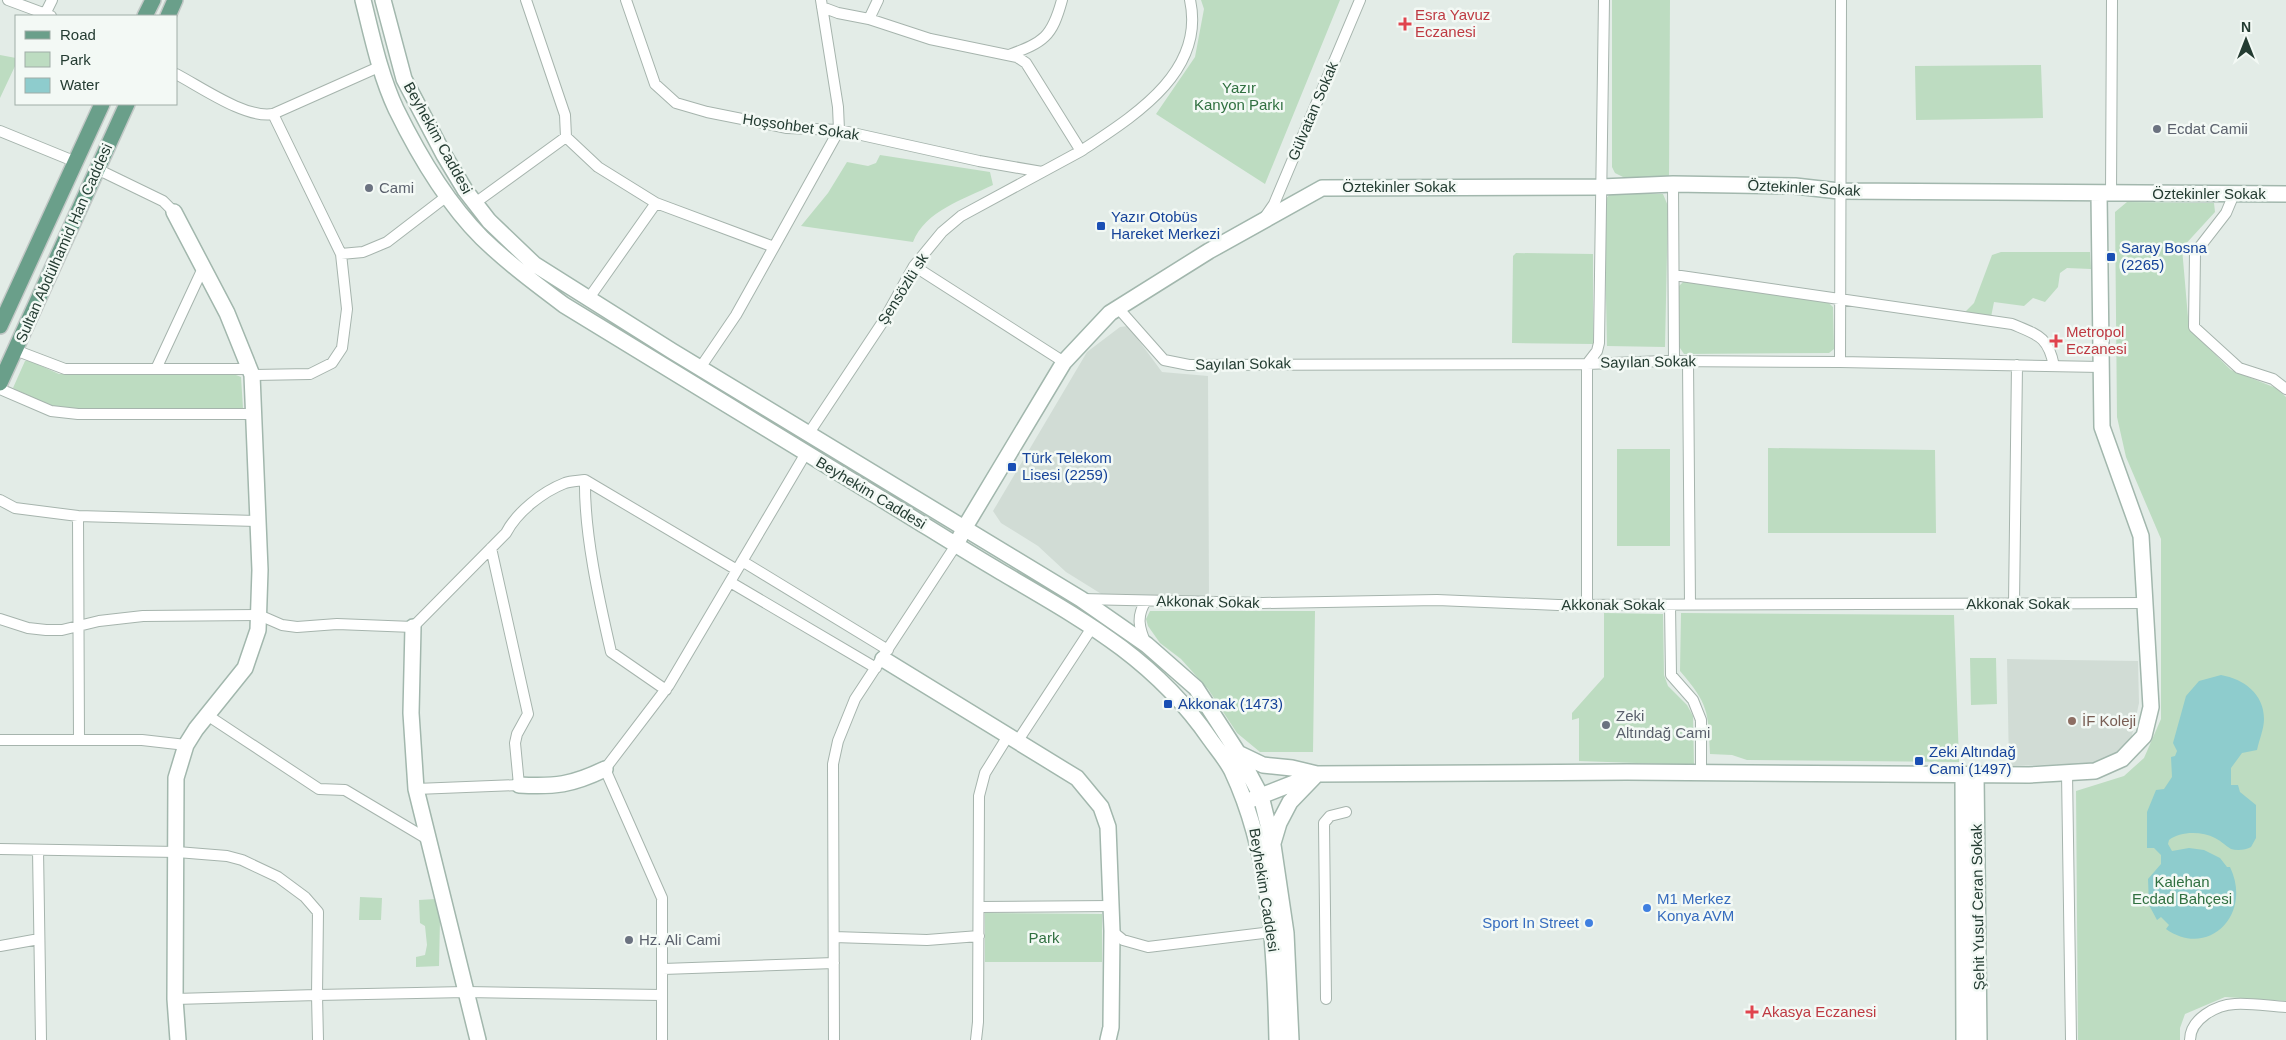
<svg xmlns="http://www.w3.org/2000/svg" width="2286" height="1040" font-family="Arial,sans-serif">
<style>
.built{fill:#d1dcd5}
.green{fill:#bddcc1}
.water{fill:#8ecccd}
.lines{fill:none;stroke-linecap:round;stroke-linejoin:round}
.street-casing{stroke:#a6b4ad;stroke-width:12}
.secondary-casing{stroke:#a2b7ad;stroke-width:18}
.primary-casing{stroke:#c2c8c6;stroke-width:18}
.street{stroke:#fff;stroke-width:10}
.secondary{stroke:#fff;stroke-width:15}
.primary{stroke:#6a9f8a;stroke-width:15}
.health-dot{fill:#e0444e;stroke:#f3f9f5;stroke-width:2}
.worship-dot{fill:#6b7280;stroke:#f3f9f5;stroke-width:2}
.transit-dot{fill:#1a4fb4;stroke:#f3f9f5;stroke-width:2}
.education-dot{fill:#8d6e63;stroke:#f3f9f5;stroke-width:2}
.shop-dot{fill:#3f7fe0;stroke:#f3f9f5;stroke-width:2}
.labels{text-anchor:middle;stroke-width:5;stroke-linejoin:round;paint-order:stroke}
.health-label{font-size:15px;fill:#be3a42;stroke:#f3f9f5;text-anchor:start}
.park-label{font-size:15px;fill:#307040;stroke:#f3f9f5}
.street-label{font-size:15px;fill:#243c32;stroke:#f3f9f5}
.worship-label{font-size:15px;fill:#5b616d;stroke:#f3f9f5;text-anchor:start}
.transit-label{font-size:15px;fill:#164399;stroke:#f3f9f5;text-anchor:start}
.education-label{font-size:15px;fill:#785e54;stroke:#f3f9f5;text-anchor:start}
.shop-label{font-size:15px;fill:#366cbe;stroke:#f3f9f5;text-anchor:start}
</style>
<rect width="100%" height="100%" fill="#e3ece7"/>
<!-- built -->
<path class="built" d="M 1128,326 L 1162,372 L 1208,376 L 1209,596 L 1103,595 L 1066,572 L 1038,546 L 1001,523 L 993,511 L 1087,352 L 1120,327 Z
M 2007,659 L 2138,661 L 2139,703 L 2131,740 L 2104,763 L 2009,766 Z"/>
<!-- green -->
<path class="green" d="M 1201,0 L 1340,0 L 1265,184 L 1156,114 L 1195,57 L 1204,9 Z
M 1612,0 L 1670,0 L 1669,179 L 1623,177 L 1615,173 L 1612,167 Z
M 0,55 L 16,58 L 16,64 L 0,98 Z
M 2041,65 L 2043,118 L 1916,120 L 1915,66 Z
M 880,155 L 990,172 L 993,185 C 964,199 925,211 913,242 L 801,226 L 828,193 L 847,162 L 868,166 L 876,163 Z
M 1610,194 L 1663,194 L 1668,206 L 1665,347 L 1607,346 L 1604,201 Z
M 2127,202 L 2214,203 L 2215,212 L 2182,248 L 2189,329 L 2231,370 L 2276,388 L 2286,397 L 2286,1001 L 2225,997 L 2185,1014 L 2180,1028 L 2180,1040 L 2078,1040 L 2076,791 L 2124,776 L 2144,758 L 2161,719 L 2161,539 L 2126,457 L 2117,417 L 2115,212 Z
M 2001,252 L 2090,252 L 2091,269 L 2067,268 L 2060,273 L 2058,287 L 2045,302 L 2033,298 L 2024,306 L 1994,302 L 1991,317 L 1965,312 L 1974,303 L 1992,255 Z
M 1516,253 L 1593,254 L 1593,344 L 1512,343 L 1513,256 Z
M 1684,281 L 1828,302 L 1833,307 L 1834,349 L 1829,353 L 1684,354 L 1678,345 L 1679,286 Z
M 28,360 L 59,374 L 236,375 L 241,377 L 243,408 L 241,410 L 92,411 L 50,407 L 13,388 L 25,361 Z
M 1768,448 L 1935,450 L 1936,533 L 1768,533 Z
M 1617,449 L 1670,449 L 1670,546 L 1617,546 Z
M 1150,611 L 1315,611 L 1313,752 L 1260,752 L 1237,733 L 1208,689 L 1181,659 L 1160,643 L 1148,626 L 1146,619 Z
M 1604,613 L 1663,614 L 1664,675 L 1668,686 L 1687,705 L 1693,716 L 1694,765 L 1579,761 L 1579,718 L 1572,720 L 1572,713 L 1604,677 Z
M 1681,613 L 1954,615 L 1959,762 L 1747,760 L 1732,755 L 1710,754 C 1708,711 1709,705 1680,671 Z
M 1970,658 L 1996,658 L 1997,704 L 1971,705 Z
M 360,897 L 382,898 L 381,920 L 359,920 Z
M 435,899 L 440,920 L 439,966 L 416,967 L 416,957 L 425,955 L 427,945 L 425,926 L 420,923 L 419,900 Z
M 985,913 L 1102,914 L 1102,962 L 985,962 Z"/>
<!-- water -->
<path class="water" d="M 2221,675 C 2244,679 2264,694 2264,719 C 2264,729 2259,740 2257,750 L 2242,753 L 2231,768 L 2231,785 L 2238,785 L 2240,792 L 2256,805 L 2256,838 L 2251,847 C 2246,850 2237,851 2231,849 C 2226,846 2221,841 2215,838 C 2202,831 2180,831 2169,840 L 2168,844 L 2172,851 L 2189,848 L 2204,850 L 2220,858 L 2227,867 L 2230,867 C 2253,915 2208,959 2166,929 L 2169,925 L 2161,917 L 2157,920 L 2149,905 L 2148,879 L 2161,864 L 2161,855 L 2154,848 L 2147,848 L 2147,812 L 2156,790 L 2164,789 L 2172,777 L 2171,757 L 2175,756 L 2177,751 L 2173,743 L 2186,696 L 2199,681 Z"/>
<g class="lines">
<!-- street casing -->
<g class="street-casing">
<path id="street" d="M 8,0 L 51,16
M 526,0 L 565,115 L 566,137 L 598,167 L 656,203 L 774,247 L 839,130 L 838,107 L 821,0
M 626,0 L 655,84 L 676,103 L 707,112 L 787,128 L 839,130 L 979,161 L 1042,172
M 822,7 L 838,13 L 869,19 L 930,39 L 1017,57 L 1026,63 L 1081,151 C 1132,117 1206,73 1190,0
M 45,14 L 52,0
M 869,19 L 878,0
M 1009,55 C 1044,42 1052,37 1062,0
M 176,74 C 201,87 246,119 273,114 L 381,66
M 0,131 L 76,162
M 97,169 L 163,201 L 174,212
M 1673,184 L 1674,361
M 2111,194 L 2112,0
M 2234,194 L 2226,213 L 2195,253 L 2194,327 L 2239,368 L 2273,379 L 2286,389
M 475,203 L 566,137
M 1265,217 L 1274,204 L 1360,0
M 341,254 L 363,252 L 387,242 L 447,196
M 914,266 L 1064,362
M 1674,275 L 2012,324 C 2038,335 2048,336 2054,366
M 589,298 L 656,203
M 1118,308 L 1164,360 L 1189,365 L 1587,364 L 1664,361 L 1840,362 L 1841,0
M 15,350 L 65,369 L 250,369
M 1688,361 L 1690,605
M 1840,362 L 2101,367
M 700,368 L 736,315 L 774,247
M 156,369 L 203,268
M 252,375 L 310,374 L 332,363 L 342,348 L 347,309 L 341,254 L 273,114
M 0,389 L 51,411 L 78,414 L 255,414
M 809,433 L 884,320 L 914,266 L 942,232 L 961,216 L 1081,151
M 585,480 C 584,533 599,600 611,652 L 666,690
M 0,500 L 15,508 L 78,516 L 259,521
M 78,516 L 79,740
M 742,561 L 888,650
M 730,582 L 876,668
M 1081,599 L 1263,603 L 1437,600 L 1558,605 L 2145,603
M 1587,604 L 1587,364 L 1597,351 L 1599,343 L 1604,0
M 2014,604 L 2017,365
M 1670,605 L 1671,675 L 1693,700 L 1701,720 L 1701,773
M 0,619 L 28,628 L 46,630 L 62,630 L 99,621 L 143,616 L 259,615 L 282,625 L 297,627 L 337,624 L 413,627 L 506,533 C 517,512 542,492 565,483 C 571,481 579,481 585,480 L 737,570
M 1146,644 C 1139,628 1136,616 1146,601
M 207,715 L 319,789 L 345,790 L 429,840
M 0,740 L 142,740 L 186,745
M 1017,742 L 1093,626
M 2067,773 L 2071,1040
M 416,789 L 519,785 L 515,743 L 517,734 L 528,714 L 491,548
M 0,849 L 177,852 L 227,856 L 242,860 L 278,877 L 305,897 L 318,912 L 317,995 L 175,999
M 38,850 L 41,1040
M 979,907 L 1111,906
M 1112,931 L 1123,940 L 1148,947 L 1272,932
M 834,937 L 927,940 L 979,936
M 0,946 L 39,939
M 663,969 L 834,963
M 1326,999 L 1324,823 L 1330,816 L 1346,812
M 318,1040 L 317,995 L 466,992 L 662,995
M 662,1040 L 662,898 L 605,769 L 669,685 L 806,453
M 834,1040 L 833,764 L 838,741 L 855,699 L 956,545
M 976,1040 L 978,1022 L 979,796 L 985,773 L 1008,736
M 2190,1040 C 2190,1019 2216,1005 2235,1004 C 2251,1003 2269,1006 2286,1007"/>
</g>
<!-- secondary casing -->
<g class="secondary-casing">
<path id="secondary" d="M 363,0 C 372,36 380,75 396,109 C 418,154 446,202 482,238 C 508,263 536,284 564,305 C 674,372 783,439 893,506 C 929,528 965,551 1001,572 C 1083,620 1155,659 1210,739 C 1217,749 1226,759 1232,771 C 1271,854 1275,950 1277,1040
M 383,0 L 404,79 L 444,155 L 465,190 L 489,221 L 534,264 L 672,351 L 1081,599 L 1147,645 L 1196,688 L 1238,753 L 1261,796 L 1273,845 L 1286,933 L 1291,1040
M 174,212 L 227,313 L 252,375 L 260,570 L 258,630 L 245,668 L 196,729 L 186,745 L 176,778 L 175,999 L 178,1040
M 956,545 L 965,527 L 1064,362 L 1110,313 L 1209,251 L 1322,188 L 1601,187 L 1673,184 L 1795,186 L 1839,191 L 2286,194
M 413,627 L 411,713 L 416,789 L 478,1040
M 883,659 L 1077,778 L 1101,807 L 1108,827 L 1112,931 L 1111,1027 L 1108,1040
M 1238,753 L 1263,765 L 1292,768 L 1317,774 L 1290,802 L 1279,823 L 1273,843
M 1963,774 L 1964,1040
M 1976,774 L 1979,1040
M 519,785 C 555,787 572,785 605,769
M 1253,799 L 1317,774 L 1627,772 L 2029,775 L 2095,771 L 2122,759 L 2144,736 L 2151,707 L 2141,536 L 2102,427 L 2099,194"/>
</g>
<!-- primary casing -->
<g class="primary-casing">
<path id="primary" d="M 145,16 L 153,0
M 168,16 L 175,0
M 0,326 L 102,104
M 0,383 L 127,104"/>
</g>
<!-- street -->
<use href="#street" class="street"/>
<!-- secondary -->
<use href="#secondary" class="secondary"/>
<!-- primary -->
<use href="#primary" class="primary"/>
</g>
<!-- markers -->
<g class="health-dot">
<path d="M1402.5 16.5h5v5h5v5h-5v5h-5v-5h-5v-5h5z"/>
<path d="M2053.5 333.5h5v5h5v5h-5v5h-5v-5h-5v-5h5z"/>
<path d="M1749.5 1004.5h5v5h5v5h-5v5h-5v-5h-5v-5h5z"/>
</g>
<g class="worship-dot">
<circle cx="2157" cy="129" r="5"/>
<circle cx="369" cy="188" r="5"/>
<circle cx="1606" cy="725" r="5"/>
<circle cx="629" cy="940" r="5"/>
</g>
<g class="transit-dot">
<rect x="1096" y="221" width="10" height="10" rx="2.5"/>
<rect x="2106" y="252" width="10" height="10" rx="2.5"/>
<rect x="1007" y="462" width="10" height="10" rx="2.5"/>
<rect x="1163" y="699" width="10" height="10" rx="2.5"/>
<rect x="1914" y="756" width="10" height="10" rx="2.5"/>
</g>
<circle class="education-dot" cx="2072" cy="721" r="5"/>
<g class="shop-dot">
<circle cx="1647" cy="908" r="5"/>
<circle cx="1589" cy="923" r="5"/>
</g>
<g class="labels">
<!-- health labels -->
<g class="health-label">
<text x="1415" y="20">Esra Yavuz<tspan x="1415" dy="17">Eczanesi</tspan></text>
<text x="2066" y="337">Metropol<tspan x="2066" dy="17">Eczanesi</tspan></text>
<text x="1762" y="1017">Akasya Eczanesi</text>
</g>
<!-- park labels -->
<g class="park-label">
<text x="1239" y="93">Yazır<tspan x="1239" dy="17">Kanyon Parkı</tspan></text>
<text x="2182" y="887">Kalehan<tspan x="2182" dy="17">Ecdad Bahçesi</tspan></text>
<text x="1044" y="943">Park</text>
</g>
<!-- street labels -->
<g class="street-label">
<text transform="translate(1313 111) rotate(-67)" y="5">Gülvatan Sokak</text>
<text transform="translate(801 127) rotate(8)" y="5">Hoşsohbet Sokak</text>
<text transform="translate(438 138) rotate(61)" y="5">Beyhekim Caddesi</text>
<text x="1399" y="192">Öztekinler Sokak</text>
<text transform="translate(1804 188) rotate(3)" y="5">Öztekinler Sokak</text>
<text x="2209" y="199">Öztekinler Sokak</text>
<text transform="translate(64 243) rotate(-66)" y="5">Sultan Abdülhamid Han Caddesi</text>
<text transform="translate(903 289) rotate(-58)" y="5">Şensözlü sk</text>
<text transform="translate(1648 362) rotate(-1)" y="5">Sayılan Sokak</text>
<text transform="translate(1243 364) rotate(-1)" y="5">Sayılan Sokak</text>
<text transform="translate(871 493) rotate(31)" y="5">Beyhekim Caddesi</text>
<text transform="translate(1208 602) rotate(1)" y="5">Akkonak Sokak</text>
<text x="2018" y="609">Akkonak Sokak</text>
<text x="1613" y="610">Akkonak Sokak</text>
<text transform="translate(1264 890) rotate(81)" y="5">Beyhekim Caddesi</text>
<text transform="translate(1978 907) rotate(-91)" y="5">Şehit Yusuf Ceran Sokak</text>
</g>
<!-- worship labels -->
<g class="worship-label">
<text x="2167" y="134">Ecdat Camii</text>
<text x="379" y="193">Cami</text>
<text x="1616" y="721">Zeki<tspan x="1616" dy="17">Altındağ Cami</tspan></text>
<text x="639" y="945">Hz. Ali Cami</text>
</g>
<!-- transit labels -->
<g class="transit-label">
<text x="1111" y="222">Yazır Otobüs<tspan x="1111" dy="17">Hareket Merkezi</tspan></text>
<text x="2121" y="253">Saray Bosna<tspan x="2121" dy="17">(2265)</tspan></text>
<text x="1022" y="463">Türk Telekom<tspan x="1022" dy="17">Lisesi (2259)</tspan></text>
<text x="1178" y="709">Akkonak (1473)</text>
<text x="1929" y="757">Zeki Altındağ<tspan x="1929" dy="17">Cami (1497)</tspan></text>
</g>
<!-- education labels -->
<g class="education-label">
<text x="2082" y="726">İF Koleji</text>
</g>
<!-- shop labels -->
<g class="shop-label">
<text x="1657" y="904">M1 Merkez<tspan x="1657" dy="17">Konya AVM</tspan></text>
<text x="1579" y="928" text-anchor="end">Sport In Street</text>
</g>
</g>
<!-- legend -->
<rect x="15" y="15" width="162" height="90" fill="#f3f9f5" stroke="#a0ada7"/>
<rect x="25" y="31" width="25" height="8" fill="#6a9f8a" stroke="#a0ada7"/>
<text x="60" y="40" font-size="15" fill="#243c32">Road</text>
<rect x="25" y="52" width="25" height="15" fill="#bddcc1" stroke="#a0ada7"/>
<text x="60" y="65" font-size="15" fill="#243c32">Park</text>
<rect x="25" y="78" width="25" height="15" fill="#8ecccd" stroke="#a0ada7"/>
<text x="60" y="90" font-size="15" fill="#243c32">Water</text>
<!-- north arrow -->
<g transform="translate(2246 40)" stroke="#f3f9f5" stroke-width="4" paint-order="stroke">
<path d="M0-4L9 19L0 12L-9 19Z" fill="#243c32"/>
<text y="-8" font-size="14" font-weight="bold" text-anchor="middle" fill="#243c32">N</text>
</g>
</svg>
